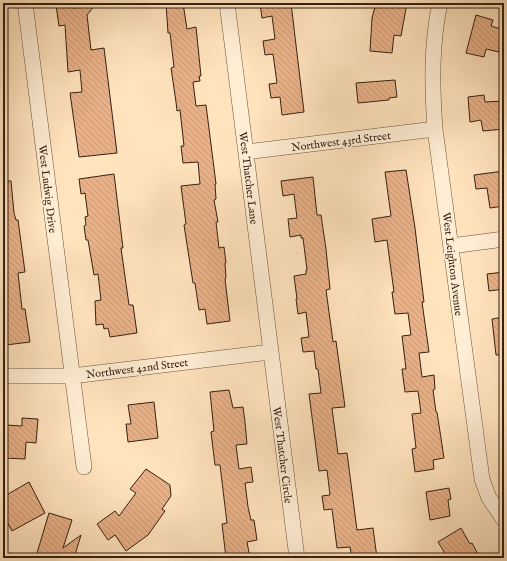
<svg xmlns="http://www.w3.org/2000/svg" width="507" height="561" font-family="'IM FELL English',serif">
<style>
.building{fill:url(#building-back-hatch);stroke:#352012}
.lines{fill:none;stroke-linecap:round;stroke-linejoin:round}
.minor-casing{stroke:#68513d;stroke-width:16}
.minor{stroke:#ffedd4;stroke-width:15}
.labels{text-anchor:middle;stroke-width:3.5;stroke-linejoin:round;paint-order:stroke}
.street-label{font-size:11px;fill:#352012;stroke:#ffedd4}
</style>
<defs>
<pattern id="building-back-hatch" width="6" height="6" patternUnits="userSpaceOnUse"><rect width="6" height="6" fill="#eab188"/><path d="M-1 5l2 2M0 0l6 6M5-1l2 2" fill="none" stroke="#c99874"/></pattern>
</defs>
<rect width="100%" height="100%" fill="#ffe3bd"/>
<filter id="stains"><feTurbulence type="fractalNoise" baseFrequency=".005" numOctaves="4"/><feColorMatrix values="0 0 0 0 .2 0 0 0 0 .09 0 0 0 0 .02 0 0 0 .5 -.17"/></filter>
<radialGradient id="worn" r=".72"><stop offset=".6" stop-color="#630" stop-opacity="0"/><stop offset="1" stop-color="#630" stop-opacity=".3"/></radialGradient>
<!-- building -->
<path class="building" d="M 73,3 L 73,8 L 95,5 L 87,15 L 91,50 L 104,48 L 117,153 L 79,157 L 70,93 L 82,92 L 80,70 L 68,72 L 65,25 L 59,26 L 56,5 Z
M 166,3 L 183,3 L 187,29 L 196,27 L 201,76 L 199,76 L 200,81 L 193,82 L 196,106 L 206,105 L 216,184 L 215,184 L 216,199 L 214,200 L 218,222 L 216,222 L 219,248 L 224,247 L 226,263 L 225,263 L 226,278 L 225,279 L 230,321 L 207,324 L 205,309 L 199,310 L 195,283 L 193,283 L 184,225 L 186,224 L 181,186 L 200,184 L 198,162 L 183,163 L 181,146 L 184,146 L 180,110 L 177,111 L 176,102 L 171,68 L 174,67 L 170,33 L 168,33 Z
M 260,3 L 291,3 L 304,112 L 282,115 L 280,97 L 271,98 L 269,84 L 277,83 L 273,54 L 265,55 L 263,41 L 275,39 L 272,16 L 262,18 Z
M 376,3 L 407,3 L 401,36 L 394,35 L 392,53 L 370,51 L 372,18 Z
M 476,15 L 493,20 L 491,26 L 504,30 L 499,52 L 486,49 L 484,57 L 466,53 Z
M 395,80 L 397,97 L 389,98 L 389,100 L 358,103 L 356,83 Z
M 484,95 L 485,102 L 504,101 L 504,129 L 483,131 L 481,120 L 470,122 L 468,97 Z
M 406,170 L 415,228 L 424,302 L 422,302 L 429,352 L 419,353 L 422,377 L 434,375 L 435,389 L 433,390 L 436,412 L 437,412 L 444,458 L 433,460 L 434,469 L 415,472 L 412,449 L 416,448 L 412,414 L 421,413 L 418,391 L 405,392 L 402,369 L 406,369 L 402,336 L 411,335 L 408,313 L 395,314 L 392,292 L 394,292 L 387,240 L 375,242 L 372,219 L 391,216 L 385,172 Z
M 504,171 L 504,206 L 490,208 L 487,188 L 476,189 L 474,175 Z
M 114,174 L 123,248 L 121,248 L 129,305 L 133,305 L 137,333 L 110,337 L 108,328 L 104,329 L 103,324 L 96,325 L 95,301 L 101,300 L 98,274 L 94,275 L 88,240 L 86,240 L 84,226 L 86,225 L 85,217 L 88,216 L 85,193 L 81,194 L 79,179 Z
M 313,177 L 317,215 L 321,215 L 326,249 L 330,289 L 326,290 L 332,334 L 333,342 L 336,341 L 345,407 L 332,408 L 338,454 L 347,453 L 357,530 L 373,528 L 377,558 L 352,558 L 350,547 L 337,548 L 332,509 L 324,510 L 322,496 L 330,495 L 327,470 L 319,471 L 309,394 L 321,393 L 318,369 L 316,369 L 314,351 L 303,352 L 301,338 L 309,337 L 306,312 L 298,314 L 296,299 L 297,299 L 294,276 L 306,274 L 306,270 L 307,270 L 303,238 L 301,238 L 301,235 L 290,237 L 288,219 L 297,218 L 294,194 L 283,196 L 281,181 Z
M 3,181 L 11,181 L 14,213 L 16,220 L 18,220 L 25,272 L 18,273 L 22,309 L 25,309 L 30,342 L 6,345 L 3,326 Z
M 504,272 L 504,289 L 489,291 L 487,274 Z
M 504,317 L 504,355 L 496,355 L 492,319 Z
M 229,390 L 233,408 L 243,407 L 245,422 L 247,444 L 236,445 L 239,469 L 251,467 L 253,482 L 245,483 L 248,507 L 251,520 L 254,520 L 257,540 L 247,542 L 250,558 L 226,558 L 222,524 L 227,523 L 220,465 L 215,465 L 211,432 L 214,431 L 210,392 Z
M 154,402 L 158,438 L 128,442 L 126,424 L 131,424 L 128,405 Z
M 22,418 L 38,419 L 36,443 L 26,442 L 25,459 L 4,458 L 6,425 L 22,426 Z
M 146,469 L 170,485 L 171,496 L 162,509 L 165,511 L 148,535 L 126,551 L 115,535 L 108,540 L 97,524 L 115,511 L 119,516 L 136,493 L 130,489 Z
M 29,482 L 45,513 L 12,531 L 3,514 L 3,497 Z
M 449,488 L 451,499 L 448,500 L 450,516 L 430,520 L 426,492 Z
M 49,513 L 72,520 L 63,548 L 81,535 L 74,558 L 49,558 L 37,553 Z
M 461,528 L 470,544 L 472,543 L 480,558 L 448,558 L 438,542 Z"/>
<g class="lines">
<!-- minor casing -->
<g class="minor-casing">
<path id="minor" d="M 25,3 L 84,467
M 227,3 L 297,558
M 440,3 C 431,45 432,87 435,129 L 482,479 L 489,498 L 504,520
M 246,152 L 435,129
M 451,246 L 504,239
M 3,376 L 72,376 L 270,352"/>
</g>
<!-- minor -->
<use href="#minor" class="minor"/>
</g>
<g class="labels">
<!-- street labels -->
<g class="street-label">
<text transform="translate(341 141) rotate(-7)" y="4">Northwest 43rd Street</text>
<text transform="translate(249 178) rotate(83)" y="4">West Thatcher Lane</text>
<text transform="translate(48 189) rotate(83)" y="4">West Ludwig Drive</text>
<text transform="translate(453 264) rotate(83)" y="4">West Leighton Avenue</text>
<text transform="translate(137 368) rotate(-7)" y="4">Northwest 42nd Street</text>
<text transform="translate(283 455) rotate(83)" y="4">West Thatcher Circle</text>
</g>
</g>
<!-- margin -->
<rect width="507" height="561" fill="none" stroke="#ffe3bd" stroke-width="16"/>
<rect x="4" y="4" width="499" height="553" fill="none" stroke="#352012" stroke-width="2"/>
<rect x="8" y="8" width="491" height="545" fill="none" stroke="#352012"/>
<rect width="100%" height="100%" filter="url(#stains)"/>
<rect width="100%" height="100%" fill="url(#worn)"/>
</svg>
